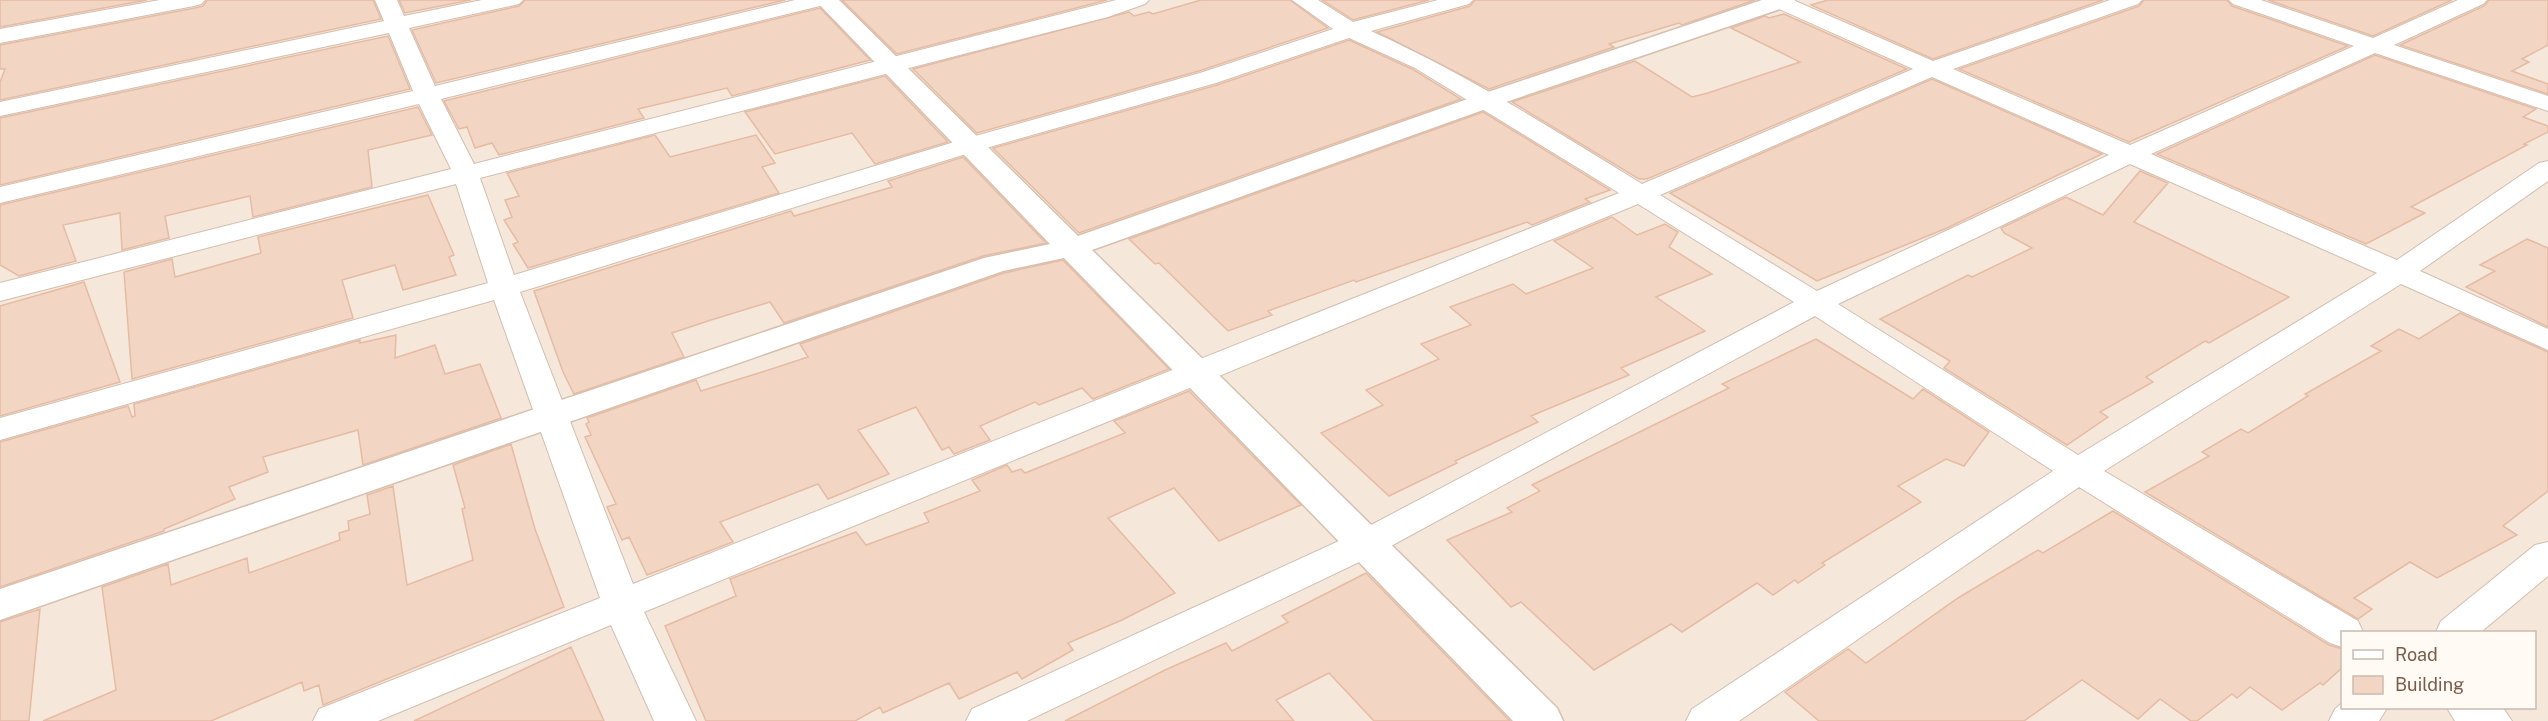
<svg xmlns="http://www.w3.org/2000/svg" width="2548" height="721" font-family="'Public Sans',sans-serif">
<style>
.residential{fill:#f5e8da;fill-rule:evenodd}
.building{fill:#f3d5c3;stroke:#e6bba3;stroke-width:1.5}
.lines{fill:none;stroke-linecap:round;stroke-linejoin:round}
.street-casing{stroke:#d1beb0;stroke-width:2}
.secondary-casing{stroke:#d6c0b0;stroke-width:3}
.street{fill:#fff;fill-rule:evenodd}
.secondary{fill:#fff;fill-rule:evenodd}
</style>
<rect width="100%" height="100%" fill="#fdf6ec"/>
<!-- residential -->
<path class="residential" d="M 0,0 L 2548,0 L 2548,721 L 0,721 ZM 2342,632 L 2534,632 L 2534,708 L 2342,708 Z"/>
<!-- building -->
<path class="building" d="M 0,0 L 147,0 L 0,27 Z
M 207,0 L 373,0 L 381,19 L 0,100 L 0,82 L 5,69 L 0,69 L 0,45 L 195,8 L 203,6 Z
M 399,0 L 471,0 L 405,13 Z
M 525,0 L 785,0 L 436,83 L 412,30 L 519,6 Z
M 842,0 L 1107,0 L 897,54 Z
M 1201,0 L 1290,0 L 1328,28 L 1199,71 L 977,133 L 913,69 L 1129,12 L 1134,16 L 1149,12 L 1153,14 Z
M 1322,0 L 1429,0 L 1353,20 Z
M 1475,0 L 1755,0 L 1682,25 L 1679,23 L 1609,44 L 1614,47 L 1489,89 L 1377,32 L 1470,6 Z
M 1828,0 L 2103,0 L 1933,59 L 1811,5 Z
M 2144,0 L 2227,0 L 2232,6 L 2348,46 L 2129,142 L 1959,69 L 2139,6 Z
M 2268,0 L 2452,0 L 2373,36 Z
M 2489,0 L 2548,0 L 2548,45 L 2522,59 L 2529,62 L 2512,71 L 2548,84 L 2548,94 L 2400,45 L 2484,6 Z
M 820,8 L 870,60 L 732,96 L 727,88 L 638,109 L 644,118 L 499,155 L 492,143 L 475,148 L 467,127 L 459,129 L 444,101 Z
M 1784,14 L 1907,69 L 1647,179 L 1639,179 L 1512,102 L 1635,61 L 1692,97 L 1708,93 L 1800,62 L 1731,28 L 1765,16 L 1769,18 Z
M 388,36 L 410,89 L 0,185 L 0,118 Z
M 1349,40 L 1414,70 L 1461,99 L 1079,233 L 993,148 L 1217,85 Z
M 2375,55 L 2536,109 L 2523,117 L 2548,126 L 2548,132 L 2524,144 L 2527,145 L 2411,207 L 2425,213 L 2366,244 L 2157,154 Z
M 885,76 L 948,142 L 875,164 L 852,133 L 775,154 L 745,112 Z
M 1932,79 L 2102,154 L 1947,228 L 1817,281 L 1670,193 Z
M 418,107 L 432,135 L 368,150 L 372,187 L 253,217 L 250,196 L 165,216 L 169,238 L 122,250 L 120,213 L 63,225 L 76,261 L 19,276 L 0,265 L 0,205 Z
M 1483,112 L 1610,190 L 1585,199 L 1590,202 L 1532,225 L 1527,222 L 1356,282 L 1354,280 L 1268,311 L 1272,315 L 1228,331 L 1159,263 L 1155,264 L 1129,239 Z
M 655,135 L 670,157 L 756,135 L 775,163 L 762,167 L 779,193 L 528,268 L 513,244 L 518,242 L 504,220 L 512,217 L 505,200 L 519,196 L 507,173 Z
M 963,157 L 1046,243 L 983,256 L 784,323 L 770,302 L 711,320 L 672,333 L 684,357 L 574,394 L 563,372 L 534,291 L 791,211 L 794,216 L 892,187 L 888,181 Z
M 2140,171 L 2168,183 L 2134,222 L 2289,297 L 2209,343 L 2205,341 L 2146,377 L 2153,382 L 2100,412 L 2108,417 L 2067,445 L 1944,368 L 1950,361 L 1880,319 L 1968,275 L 1972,277 L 2032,248 L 2004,233 L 2001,228 L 2066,197 L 2103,215 Z
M 428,195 L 454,255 L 449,257 L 456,275 L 403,290 L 395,265 L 342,280 L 353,318 L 132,379 L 124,272 L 172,259 L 175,277 L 261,253 L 258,237 Z
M 1612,217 L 1637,235 L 1665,224 L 1678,232 L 1669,247 L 1712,274 L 1656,297 L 1705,331 L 1621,368 L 1629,375 L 1531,416 L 1538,422 L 1455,461 L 1457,463 L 1389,496 L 1321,433 L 1383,405 L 1366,390 L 1439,359 L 1421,344 L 1471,325 L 1450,307 L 1513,284 L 1526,294 L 1593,268 L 1554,241 Z
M 2527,239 L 2548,248 L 2548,327 L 2466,287 L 2495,271 L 2480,265 Z
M 1063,260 L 1169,369 L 1093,399 L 1082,388 L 1039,405 L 1035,402 L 980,426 L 990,440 L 954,454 L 949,447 L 942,450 L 916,407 L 858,430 L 889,474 L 828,499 L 818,484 L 720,522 L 733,542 L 647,575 L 629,537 L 622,540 L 607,507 L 616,504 L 585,437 L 591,435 L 586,424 L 589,422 L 587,418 L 696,380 L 701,391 L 762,372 L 808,357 L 800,344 L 1004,273 Z
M 84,282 L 120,382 L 0,416 L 0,306 Z
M 2460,313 L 2548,352 L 2548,491 L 2503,526 L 2517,535 L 2437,578 L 2410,562 L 2354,598 L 2372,609 L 2358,619 L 2145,492 L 2209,456 L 2202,452 L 2241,429 L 2248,433 L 2308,396 L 2305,394 L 2381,351 L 2371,346 L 2399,329 L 2419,339 Z
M 396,335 L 395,358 L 435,345 L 445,374 L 480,364 L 501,418 L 363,465 L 358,430 L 263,457 L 268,472 L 229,487 L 235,499 L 164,529 L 164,531 L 0,587 L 0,442 L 128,406 L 132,417 L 135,416 L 134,404 L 360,340 L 360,343 Z
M 1816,339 L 1913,399 L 1923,389 L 1989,432 L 1964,466 L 1946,459 L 1898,486 L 1921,502 L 1822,563 L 1825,565 L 1798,583 L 1795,580 L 1773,595 L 1757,583 L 1682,632 L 1671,624 L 1594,670 L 1521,602 L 1511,607 L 1447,540 L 1512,512 L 1507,508 L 1540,491 L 1532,485 L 1729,388 L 1722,384 Z
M 1189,391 L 1301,505 L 1219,541 L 1174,488 L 1108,518 L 1175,593 L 1122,620 L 1068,643 L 1073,650 L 1022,679 L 1017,672 L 959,699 L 949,683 L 883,713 L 880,707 L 855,721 L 706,721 L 665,626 L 736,596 L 730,579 L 856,532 L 866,545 L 929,522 L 924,513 L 980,491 L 972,480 L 1007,465 L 1012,472 L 1021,469 L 1025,473 L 1125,433 L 1114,421 Z
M 511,444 L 535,529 L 564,607 L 323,705 L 319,685 L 304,691 L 302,682 L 211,721 L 43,721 L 116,690 L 102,587 L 168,564 L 171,585 L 247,558 L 249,573 L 340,540 L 339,533 L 349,530 L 348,521 L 370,514 L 367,495 L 393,486 L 407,585 L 473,560 L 462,509 L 465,508 L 453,465 Z
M 2113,511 L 2329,645 L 2343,649 L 2343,667 L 2323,685 L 2320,683 L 2282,710 L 2250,687 L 2237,698 L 2232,694 L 2197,721 L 2191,721 L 2160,699 L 2138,719 L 2082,680 L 2024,721 L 1819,721 L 1785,692 L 1848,649 L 1866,663 L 1958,598 L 2038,550 L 2043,553 Z
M 1366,573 L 1510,721 L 1374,721 L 1329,673 L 1276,700 L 1294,721 L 1065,721 L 1165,670 L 1226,643 L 1232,651 L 1288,622 L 1282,616 Z
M 40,609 L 29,721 L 0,721 L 0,622 Z
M 571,647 L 604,721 L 414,721 Z"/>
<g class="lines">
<!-- street casing -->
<g class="street-casing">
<path id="street" d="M 160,0 L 205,0 L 201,4 L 194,6 L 0,43 L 0,29 Z
M 375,0 L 397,0 L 404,16 L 482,0 L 523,0 L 519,4 L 409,28 L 435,86 L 795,0 L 832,0 L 828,4 L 441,99 L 474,164 L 1116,0 L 1149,0 L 1145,4 L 1108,17 L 480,178 L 514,275 L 961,140 L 1200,73 L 1333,29 L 1292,0 L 1318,0 L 1353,22 L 1438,0 L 1473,0 L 1469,4 L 1371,31 C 1466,74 1553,129 1642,184 L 1913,69 L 1768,4 L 1764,0 L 1793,0 L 1933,61 L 2110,0 L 2142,0 L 2138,4 L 1953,69 L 2130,145 L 2354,46 L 2233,4 L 2229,0 L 2261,0 L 2373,38 L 2458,0 L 2487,0 L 2483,4 L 2394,45 L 2548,96 L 2548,111 L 2375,53 L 2151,154 L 2397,260 L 2539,163 L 2548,161 L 2548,181 L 2420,271 L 2548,329 L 2548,350 L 2401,284 L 2104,471 L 2358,621 L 2363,632 L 2342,632 L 2342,647 L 2330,643 L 2079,487 L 1739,721 L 1686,721 L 1692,709 L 2053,471 L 1815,316 L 1378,553 L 1027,721 L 966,721 L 972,709 L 1352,535 L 1794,302 L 1638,204 L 644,612 L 696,721 L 654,721 L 611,625 L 378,721 L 313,721 L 319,709 L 600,598 L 494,300 L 0,440 L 0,418 L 488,283 L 456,184 L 0,301 L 0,283 L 451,169 L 419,104 L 0,203 L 0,187 L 413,91 L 389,33 L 0,116 L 0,102 L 384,21 ZM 1349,38 L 1415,68 L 1619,193 L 633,584 L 520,292 L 979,150 L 1216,83 ZM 1932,77 L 2109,155 L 1817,291 L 1660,195 ZM 2130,164 L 2377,273 L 2078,455 L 1838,304 Z
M 2548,542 L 2548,576 L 2481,632 L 2436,632 L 2441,621 L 2535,545 Z
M 2342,703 L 2342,708 L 2387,708 L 2379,721 L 2329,721 L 2335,709 Z
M 2447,708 L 2503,708 L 2512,721 L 2455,721 Z"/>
</g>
<!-- secondary casing -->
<g class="secondary-casing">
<path id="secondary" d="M 815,0 L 839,0 L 1078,236 L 1479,95 L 1762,0 L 1795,0 L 1792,5 L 1497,105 L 1092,250 L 1557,708 L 1563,721 L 1513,721 L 1064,258 L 1003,271 L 0,620 L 0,589 L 984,258 L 1050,244 Z"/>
</g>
<!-- street -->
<use href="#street" class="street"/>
<!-- secondary -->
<use href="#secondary" class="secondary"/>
</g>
<!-- legend -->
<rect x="2341" y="631" width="195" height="78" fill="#fffaf3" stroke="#cabbb1" stroke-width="1.5"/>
<rect x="2353" y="650" width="30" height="9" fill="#ffffff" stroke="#cabbb1" stroke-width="1.5"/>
<text x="2395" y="661" font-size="18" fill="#7a5c4d">Road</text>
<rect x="2353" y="676" width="30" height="18" fill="#f3d5c3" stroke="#cabbb1" stroke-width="1.5"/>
<text x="2395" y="691" font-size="18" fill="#7a5c4d">Building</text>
</svg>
